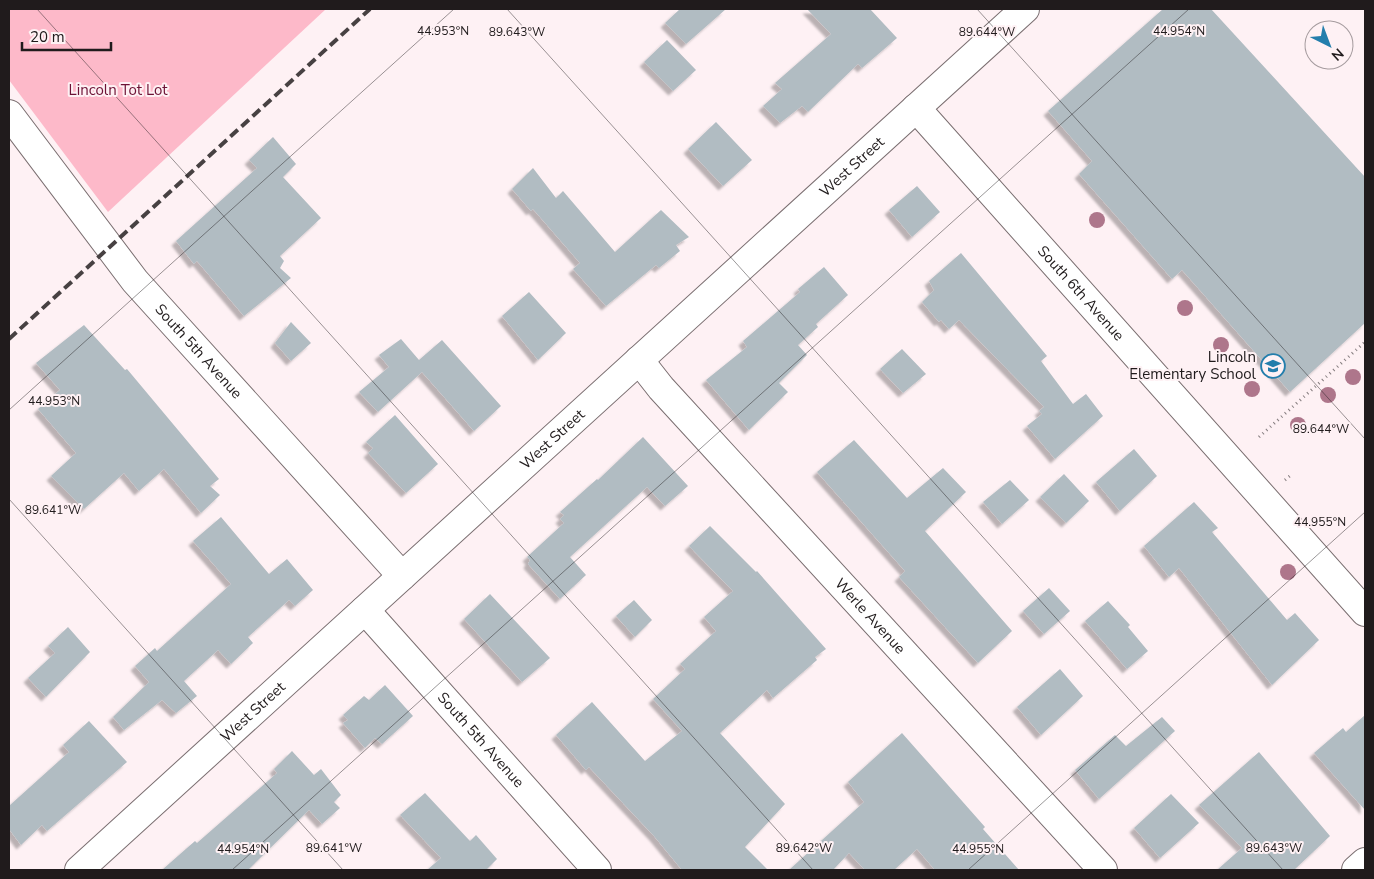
<svg xmlns="http://www.w3.org/2000/svg" width="1374" height="879" font-family="'Nunito Sans',sans-serif">
<style>
.green{fill:#fdb9c9}
.building{fill:#b1bcc2;filter:url(#shadow)}
.lines{fill:none;stroke-linecap:round;stroke-linejoin:round}
.street-casing{stroke:#7a6e70;stroke-width:30}
.path{stroke:#857d7f;stroke-width:3;stroke-dasharray:1 4;stroke-linecap:butt}
.street{stroke:#fff;stroke-width:28}
.rail{stroke:#474142;stroke-width:4;stroke-dasharray:10 5;stroke-linecap:butt}
.tree{fill:#ae768b}
.ticks{fill:none;stroke:#201b1c;stroke-width:1;stroke-opacity:0.45}
.labels{text-anchor:middle;stroke-width:4;stroke-linejoin:round;paint-order:stroke}
.park-label{font-size:15px;fill:#6d1235;stroke:#fef1f4}
.street-label{font-size:15px;fill:#201b1c;stroke:#fef1f4}
.poi-label{font-size:15px;fill:#201b1c;stroke:#fef1f4;text-anchor:end}
.ticks-label{font-size:12px;text-anchor:middle;fill:#201b1c;stroke:#fef1f4;stroke-width:4;stroke-linejoin:round;paint-order:stroke}
</style>
<defs>
<filter id="shadow"><feDropShadow dx="-4.5" dy="4.5" stdDeviation="1" flood-color="#0004"/></filter>
</defs>
<rect width="100%" height="100%" fill="#fef1f4"/>
<!-- green -->
<path class="green" d="M 9,9 L 326,9 L 108,212 L 9,80 Z"/>
<!-- building -->
<path class="building" d="M 680,9 L 726,9 L 686,44 L 665,23 Z
M 807,9 L 870,9 L 897,38 L 862,68 L 858,64 L 808,112 L 802,106 L 780,123 L 763,106 L 782,89 L 775,83 L 831,34 Z
M 1163,9 L 1211,9 L 1365,177 L 1365,323 L 1290,392 L 1182,270 L 1172,279 L 1079,174 L 1092,161 L 1048,111 Z
M 667,40 L 696,70 L 673,91 L 644,62 Z
M 716,122 L 752,160 L 723,186 L 688,149 Z
M 273,137 L 296,164 L 283,177 L 321,218 L 280,256 L 284,261 L 280,268 L 291,278 L 244,316 L 197,261 L 194,264 L 176,241 L 257,168 L 249,160 Z
M 533,168 L 556,198 L 563,191 L 615,252 L 661,210 L 689,237 L 676,245 L 680,251 L 659,268 L 656,265 L 606,306 L 573,269 L 580,263 L 533,209 L 531,211 L 512,189 Z
M 917,186 L 940,212 L 912,237 L 889,210 Z
M 961,253 L 1047,356 L 1041,361 L 1073,404 L 1086,394 L 1103,416 L 1055,459 L 1027,426 L 1042,414 L 1039,411 L 1044,407 L 959,320 L 949,329 L 941,320 L 939,322 L 922,302 L 934,290 L 929,281 Z
M 824,267 L 848,295 L 816,324 L 818,327 L 798,345 L 807,355 L 779,383 L 788,392 L 749,430 L 706,380 L 747,347 L 743,341 L 800,292 L 798,289 Z
M 529,292 L 566,333 L 538,360 L 502,316 Z
M 291,322 L 311,343 L 291,361 L 275,343 Z
M 84,325 L 125,370 L 127,369 L 219,479 L 210,486 L 220,495 L 201,513 L 164,469 L 139,491 L 124,473 L 84,509 L 51,476 L 76,453 L 38,409 L 60,390 L 36,363 Z
M 401,339 L 419,360 L 442,340 L 501,406 L 474,431 L 422,372 L 378,412 L 359,392 L 389,367 L 379,355 Z
M 902,349 L 926,374 L 903,393 L 880,369 Z
M 395,415 L 438,464 L 406,493 L 368,453 L 373,448 L 366,442 Z
M 643,437 L 688,486 L 665,506 L 647,487 L 570,557 L 586,575 L 560,599 L 528,564 L 530,560 L 527,557 L 564,523 L 560,519 L 564,515 L 560,512 L 597,479 L 598,480 Z
M 854,440 L 907,498 L 943,468 L 966,492 L 925,531 L 1012,631 L 978,663 L 899,577 L 905,571 L 817,472 Z
M 1134,449 L 1157,476 L 1120,511 L 1096,482 Z
M 1064,474 L 1089,501 L 1066,523 L 1040,497 Z
M 1010,480 L 1029,500 L 1002,524 L 983,502 Z
M 1194,502 L 1218,528 L 1212,532 L 1287,620 L 1295,613 L 1319,640 L 1272,685 L 1179,568 L 1169,577 L 1144,546 Z
M 221,517 L 269,574 L 287,559 L 313,590 L 295,606 L 289,600 L 248,637 L 253,643 L 231,664 L 218,650 L 184,681 L 197,696 L 176,713 L 162,700 L 124,730 L 113,717 L 149,682 L 135,666 L 155,648 L 157,651 L 231,584 L 193,541 Z
M 710,526 L 756,572 L 757,571 L 826,649 L 815,657 L 817,660 L 773,698 L 767,690 L 720,733 L 785,804 L 745,847 L 768,870 L 682,870 L 654,836 L 589,767 L 586,770 L 556,735 L 592,702 L 645,761 L 682,731 L 653,699 L 685,669 L 680,664 L 716,631 L 704,617 L 733,591 L 689,546 Z
M 1049,588 L 1070,611 L 1044,634 L 1023,611 Z
M 490,594 L 550,658 L 522,682 L 464,619 Z
M 634,600 L 652,620 L 635,637 L 616,616 Z
M 1108,601 L 1130,625 L 1128,627 L 1148,651 L 1127,669 L 1085,621 Z
M 68,627 L 90,652 L 46,697 L 28,678 L 55,653 L 48,646 Z
M 1060,669 L 1083,696 L 1041,735 L 1017,707 Z
M 385,685 L 413,716 L 382,744 L 375,738 L 365,748 L 343,723 L 348,720 L 343,715 L 364,696 L 369,700 Z
M 1365,715 L 1365,810 L 1314,753 L 1343,728 L 1346,732 Z
M 1162,717 L 1175,731 L 1099,799 L 1075,770 L 1115,735 L 1126,746 Z
M 89,721 L 127,762 L 47,831 L 42,825 L 21,845 L 9,829 L 9,806 L 69,752 L 63,745 Z
M 902,733 L 985,827 L 983,829 L 1019,870 L 935,870 L 917,849 L 894,870 L 865,870 L 849,853 L 833,870 L 789,870 L 864,802 L 848,782 Z
M 292,751 L 314,775 L 321,769 L 341,795 L 334,802 L 340,808 L 322,824 L 309,810 L 248,870 L 162,870 L 195,841 L 197,843 L 277,773 L 274,769 Z
M 1259,752 L 1330,836 L 1294,870 L 1217,870 L 1242,848 L 1199,805 Z
M 425,793 L 470,841 L 476,835 L 497,859 L 486,870 L 427,870 L 441,858 L 400,815 Z
M 1171,794 L 1199,823 L 1160,858 L 1134,828 Z"/>
<g class="lines">
<!-- street casing -->
<g class="street-casing">
<g id="street">
<path id="s1" d="M 916,108 L 1365,612"/>
<path id="s2" d="M 9,114 L 135,281 L 402,576"/>
<path id="s3" d="M 639,360 L 661,388 L 1103,870"/>
<path id="s4" d="M 365,610 L 597,870"/>
<path id="s5" d="M 79,870 L 1025,9"/>
<path d="M 1356,870 L 1365,862"/>
</g>
</g>
<!-- path -->
<path class="path" d="M 1259,437 L 1365,342
M 1285,480 L 1292,474"/>
<!-- street -->
<use href="#street" class="street"/>
<!-- rail -->
<path class="rail" d="M 9,339 L 370,9"/>
</g>
<!-- trees -->
<g class="tree">
<circle cx="1097" cy="220" r="8"/>
<circle cx="1185" cy="308" r="8"/>
<circle cx="1221" cy="345" r="8"/>
<circle cx="1353" cy="377" r="8"/>
<circle cx="1252" cy="389" r="8"/>
<circle cx="1328" cy="395" r="8"/>
<circle cx="1298" cy="425" r="8"/>
<circle cx="1288" cy="572" r="8"/>
</g>
<!-- ticks -->
<path class="ticks" d="M 37,9 L 813,870M 507,9 L 1283,870M 977,9 L 1365,439M 9,410 L 454,9M 9,499 L 343,870M 232,870 L 1189,9M 968,870 L 1365,512"/>
<!-- icons -->
<defs>
<g id="school-ring" transform="scale(1.25)"><circle r="9.5" fill="#fef1f4" stroke="#237eac" stroke-width="1.5"/><path d="M0-5L7-2L0 1L-7-2ZM-4 1L0 2.5L4 1V4Q0 6-4 4Z" fill="#237eac"/></g>
</defs>
<g fill-rule="evenodd">
<use href="#school-ring" x="1273" y="366"/>
</g>
<g class="labels">
<!-- park labels -->
<g class="park-label">
<text x="118" y="95">Lincoln Tot Lot</text>
</g>
<!-- street labels -->
<g class="street-label">
<text dy="5" stroke="none"><textPath href="#s5" startOffset="1045">West Street</textPath></text>
<text dy="5" stroke="none"><textPath href="#s1" startOffset="248">South 6th Avenue</textPath></text>
<text dy="5" stroke="none"><textPath href="#s2" startOffset="304">South 5th Avenue</textPath></text>
<text dy="5" stroke="none"><textPath href="#s5" startOffset="640">West Street</textPath></text>
<text dy="5" stroke="none"><textPath href="#s3" startOffset="345">Werle Avenue</textPath></text>
<text dy="5" stroke="none"><textPath href="#s5" startOffset="235">West Street</textPath></text>
<text dy="5" stroke="none"><textPath href="#s4" startOffset="174">South 5th Avenue</textPath></text>
</g>
<!-- poi labels -->
<g class="poi-label">
<text x="1256" y="362">Lincoln<tspan x="1256" dy="17">Elementary School</tspan></text>
</g>
</g>
<g class="ticks-label">
<text x="443" y="35">44.953°N</text>
<text x="1179" y="35">44.954°N</text>
<text x="517" y="36">89.643°W</text>
<text x="987" y="36">89.644°W</text>
<text x="54" y="405">44.953°N</text>
<text x="1321" y="433">89.644°W</text>
<text x="53" y="514">89.641°W</text>
<text x="1320" y="526">44.955°N</text>
<text x="334" y="852">89.641°W</text>
<text x="804" y="852">89.642°W</text>
<text x="1274" y="852">89.643°W</text>
<text x="243" y="853">44.954°N</text>
<text x="978" y="853">44.955°N</text>
</g>
<!-- border -->
<rect width="1374" height="879" fill="none" stroke="#201b1c" stroke-width="20"/>
<!-- north arrow -->
<g transform="translate(1329 45) rotate(138)"><circle r="24" fill="#fef1f4" stroke="#a59b9e"/>
<path d="M0-4L9 19L0 12L-9 19Z" fill="#237eac"/>
<text y="-8" font-size="14" font-weight="bold" text-anchor="middle" fill="#201b1c">N</text>
</g>
<!-- scale -->
<path d="M22 42v8h89v-8" fill="none" stroke="#201b1c" stroke-width="2.5"/>
<text x="30" y="42" font-size="15" fill="#201b1c" stroke="#fef1f4" stroke-width="4" paint-order="stroke">20 m</text>
</svg>
